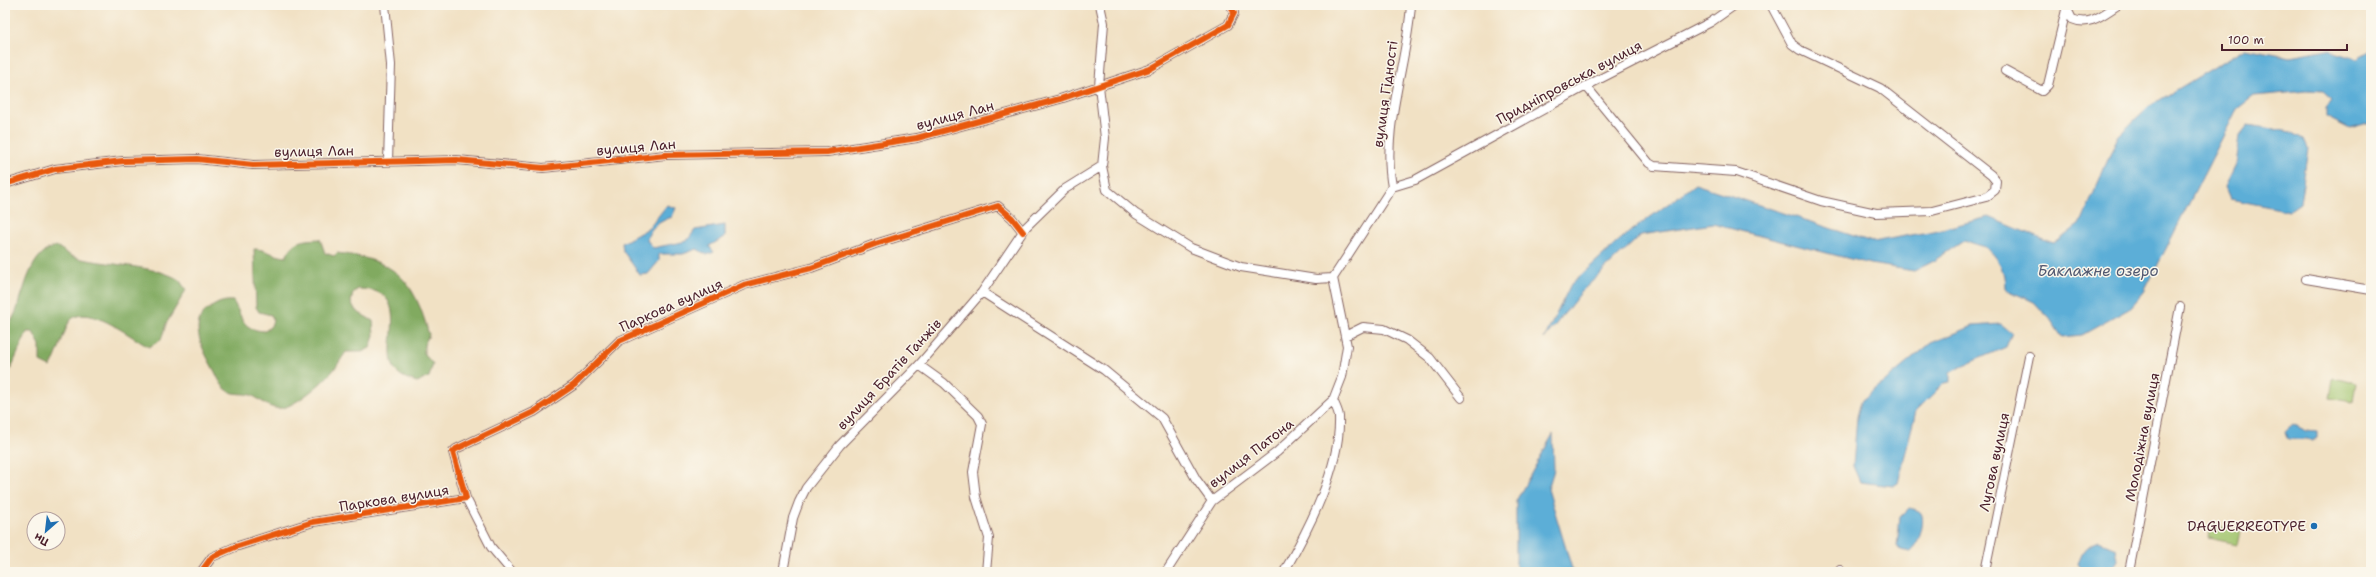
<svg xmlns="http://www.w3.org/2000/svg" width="2376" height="577" font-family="'Shantell Sans',sans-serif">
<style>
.green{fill:#a2c56e;stroke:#76724c}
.forest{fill:#81aa61;stroke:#666446}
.water{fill:#5caed7;stroke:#536681}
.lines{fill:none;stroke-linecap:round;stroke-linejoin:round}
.minor-casing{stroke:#846361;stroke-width:10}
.minor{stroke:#fff;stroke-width:8}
.cycleway-casing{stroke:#fbf7ec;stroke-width:8}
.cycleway{stroke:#e8590c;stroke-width:6}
.poi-dot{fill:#1f6fb2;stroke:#fbf7ec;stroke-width:1.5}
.labels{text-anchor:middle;stroke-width:3;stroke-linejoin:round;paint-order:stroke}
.street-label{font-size:14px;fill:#4a1f2b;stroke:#fbf7ec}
.poi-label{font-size:14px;fill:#4a1f2b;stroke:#fbf7ec;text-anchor:end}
.water-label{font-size:15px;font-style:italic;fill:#515870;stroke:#fbf7ec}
</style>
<rect width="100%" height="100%" fill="#fbf7ec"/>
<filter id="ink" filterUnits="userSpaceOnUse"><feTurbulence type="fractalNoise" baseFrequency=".025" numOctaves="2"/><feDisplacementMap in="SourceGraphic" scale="8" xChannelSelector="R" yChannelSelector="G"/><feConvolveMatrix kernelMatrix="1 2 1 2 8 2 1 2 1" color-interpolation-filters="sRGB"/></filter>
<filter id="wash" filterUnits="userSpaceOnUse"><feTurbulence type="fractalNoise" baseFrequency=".012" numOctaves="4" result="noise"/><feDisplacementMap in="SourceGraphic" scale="16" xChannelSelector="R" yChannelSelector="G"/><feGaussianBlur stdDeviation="0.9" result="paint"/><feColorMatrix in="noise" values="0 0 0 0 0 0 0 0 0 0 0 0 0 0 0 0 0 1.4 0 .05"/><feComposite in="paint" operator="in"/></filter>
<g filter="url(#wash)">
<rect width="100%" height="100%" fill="#f1e1c4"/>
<!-- green -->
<path class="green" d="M 2333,378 L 2356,383 L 2353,402 L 2330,398 Z
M 2210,526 L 2240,531 L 2237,544 L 2208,538 Z"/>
<!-- forest -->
<path class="forest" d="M 320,239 L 325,253 L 334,256 L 337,253 C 395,260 414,278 429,335 L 424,345 L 424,354 L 433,364 L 429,377 L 417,382 C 410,380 403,378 397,372 C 377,349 418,289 358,289 L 353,293 L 351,302 L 356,311 L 373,321 L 374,336 L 370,348 L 362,352 L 346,352 C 341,359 337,366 332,372 C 321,384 301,401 286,407 C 271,412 265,402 253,396 C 245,392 235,396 227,390 C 221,386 217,376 214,370 C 204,352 186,322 210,308 C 217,303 224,300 233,301 C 243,317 241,330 265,331 L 271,326 L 273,320 L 271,315 L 259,312 L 256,307 L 254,249 C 266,249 274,256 286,257 C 294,240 302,240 320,239 Z
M 56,246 C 62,249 68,255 74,257 C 102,265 157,265 179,280 C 181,282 184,287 186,290 L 166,324 L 161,340 L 149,347 C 134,340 82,297 68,324 C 63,335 56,360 50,367 L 40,362 L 40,345 L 33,332 L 27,332 L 5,382 L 5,324 L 10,323 C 25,301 25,254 56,246 Z"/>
<!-- water -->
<path class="water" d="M 2246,48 L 2290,57 L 2328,50 L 2357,59 L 2371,51 L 2371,123 L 2350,129 L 2326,117 L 2326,107 L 2332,100 L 2323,92 L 2307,91 L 2254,96 L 2237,109 L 2144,292 L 2129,309 L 2082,335 L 2062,337 L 2050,319 L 2034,302 L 2005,289 C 2005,272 2000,258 1985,247 C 1983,246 1970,243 1965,240 L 1932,262 L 1914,271 L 1870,264 L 1713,224 L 1641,235 L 1583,290 L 1544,339 L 1571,284 L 1622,238 L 1695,184 L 1872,242 L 1934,231 L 1989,217 L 2054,244 L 2081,223 L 2118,136 L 2148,107 Z
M 2248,125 L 2291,132 L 2304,139 L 2308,148 L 2300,204 L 2290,211 L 2230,199 L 2225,187 L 2236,165 L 2240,135 Z
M 667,205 L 676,208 L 672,217 C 661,221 649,227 647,240 L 653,248 L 687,241 L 695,230 L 725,225 L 725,237 L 709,246 L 714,252 L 707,255 L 697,249 L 683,254 L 659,254 L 659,261 L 648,274 L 640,275 L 623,251 L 622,243 L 649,228 Z
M 2001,324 L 2012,333 L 2006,347 L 1962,366 L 1950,373 L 1950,382 L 1944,383 L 1916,411 L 1898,483 L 1893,486 L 1860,482 L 1853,466 L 1857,417 L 1861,401 L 1931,343 L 1973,326 Z
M 2293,424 L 2306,431 L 2317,432 L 2317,438 L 2312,441 C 2303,436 2296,442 2287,438 L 2285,431 Z
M 1553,434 L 1554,470 L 1548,489 L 1573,572 L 1516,572 L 1516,501 Z
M 1909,508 C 1913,509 1919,510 1921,513 C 1926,522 1918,546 1911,552 L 1900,550 L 1897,546 L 1900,517 Z
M 2099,541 L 2116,548 L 2118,560 L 2111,572 L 2084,571 L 2078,564 C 2082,551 2085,545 2099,541 Z"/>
</g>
<g filter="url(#ink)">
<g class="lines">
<!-- minor casing -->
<g class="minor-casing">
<path id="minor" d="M 385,5 L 391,65 L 388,161
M 1100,5 L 1104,23 L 1099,86 L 1105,138 L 1102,166 L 1107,190 L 1136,214 L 1191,248 L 1241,267 L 1316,279 L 1333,278
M 2066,7 L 2072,19 C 2090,27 2103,14 2118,5
M 2005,71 L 2042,91 L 2048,85 L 2066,10
M 1586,86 L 1649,163 L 1654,166 L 1736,172 L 1821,201 L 1876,213 L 1932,211 L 1986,197 L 1995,190 L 1996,181 L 1991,175 L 1880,88 L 1800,50 L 1792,44 L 1771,5
M 5,184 L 55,169 L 123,161 L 197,159 L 253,165 L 457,160 L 543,168 L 666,155 L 827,152 L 917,138 L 1060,99 L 1150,69 L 1228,25 L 1234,13 L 1231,5
M 1392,187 C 1381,127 1407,65 1411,5
M 2306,279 L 2371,290
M 982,292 L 1104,370 L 1162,418 L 1196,479 L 1212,501
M 1345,336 L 1363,327 L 1384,329 L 1407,340 L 1430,358 L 1461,398
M 919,365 L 944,383 L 978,416 L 982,424 L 973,472 L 976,497 L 989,538 L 986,572
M 466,498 L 491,547 L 512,572
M 201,572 L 212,557 L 235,547 L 313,522 L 466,498 L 453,452 L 456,449 L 534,412 L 574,385 L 619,341 L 744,285 L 811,268 L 875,244 L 998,206 L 1012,218 L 1023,232
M 783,572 L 793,518 L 799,502 L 806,488 L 840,445 L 919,365 L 982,292 L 1026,227 L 1065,189 L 1102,166
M 1166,572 L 1212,501 L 1277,452 L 1333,400 L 1342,377 L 1347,346 L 1333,278 L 1392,187 L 1415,180 L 1586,86 L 1711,22 L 1735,5
M 1284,572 C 1308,530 1341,467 1339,417 C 1339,412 1335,405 1333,400
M 1840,572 L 1840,570
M 1985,572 L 2029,356
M 2129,572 L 2180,307"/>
</g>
<!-- minor -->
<use href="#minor" class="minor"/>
<!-- cycleway casing -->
<g class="cycleway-casing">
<path id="cycleway" d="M 5,184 L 55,169 L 123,161 L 197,159 L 253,165 L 457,160 L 543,168 L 666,155 L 827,152 L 917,138 L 1060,99 L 1150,69 L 1228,25 L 1234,13 L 1231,5
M 201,572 L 212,557 L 235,547 L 313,522 L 466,498 L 453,452 L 456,449 L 534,412 L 574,385 L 619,341 L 744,285 L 811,268 L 875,244 L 998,206 L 1012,218 L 1023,232"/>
</g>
<!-- cycleway -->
<use href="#cycleway" class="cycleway"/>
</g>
</g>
<!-- markers -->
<circle class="poi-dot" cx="2314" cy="526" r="4"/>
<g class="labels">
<!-- street labels -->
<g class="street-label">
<text transform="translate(1569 82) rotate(-28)" y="5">Придніпровська вулиця</text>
<text transform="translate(1385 94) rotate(-82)" y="5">вулиця Гідності</text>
<text transform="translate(955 115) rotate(-15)" y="5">вулиця Лан</text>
<text transform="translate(636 147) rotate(-5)" y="5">вулиця Лан</text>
<text transform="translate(314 151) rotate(-1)" y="5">вулиця Лан</text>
<text transform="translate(671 305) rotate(-24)" y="5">Паркова вулиця</text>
<text transform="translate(889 374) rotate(-47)" y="5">вулиця Братів Ганжів</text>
<text transform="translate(2142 437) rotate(-79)" y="5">Молодіжна вулиця</text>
<text transform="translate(1251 453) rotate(-38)" y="5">вулиця Патона</text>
<text transform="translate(1994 462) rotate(-78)" y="5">Лугова вулиця</text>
<text transform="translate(394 498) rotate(-9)" y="5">Паркова вулиця</text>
</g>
<!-- poi labels -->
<g class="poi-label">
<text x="2306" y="531">DAGUERREOTYPE</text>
</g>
<!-- water labels -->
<g class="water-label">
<text x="2098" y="276">Баклажне озеро</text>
</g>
</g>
<!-- margin -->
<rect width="2376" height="577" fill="none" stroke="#fbf7ec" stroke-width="20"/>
<!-- north arrow -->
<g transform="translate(46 531) rotate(208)"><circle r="19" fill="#fbf7ec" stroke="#b4a19f"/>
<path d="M0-3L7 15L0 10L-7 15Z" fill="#1f6fb2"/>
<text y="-6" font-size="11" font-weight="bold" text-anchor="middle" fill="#4a1f2b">Пн</text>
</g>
<!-- scale -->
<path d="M2222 44v6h125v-6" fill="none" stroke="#4a1f2b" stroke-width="2"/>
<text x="2228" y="44" font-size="12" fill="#4a1f2b" stroke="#fbf7ec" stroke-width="3" paint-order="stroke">100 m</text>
</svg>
